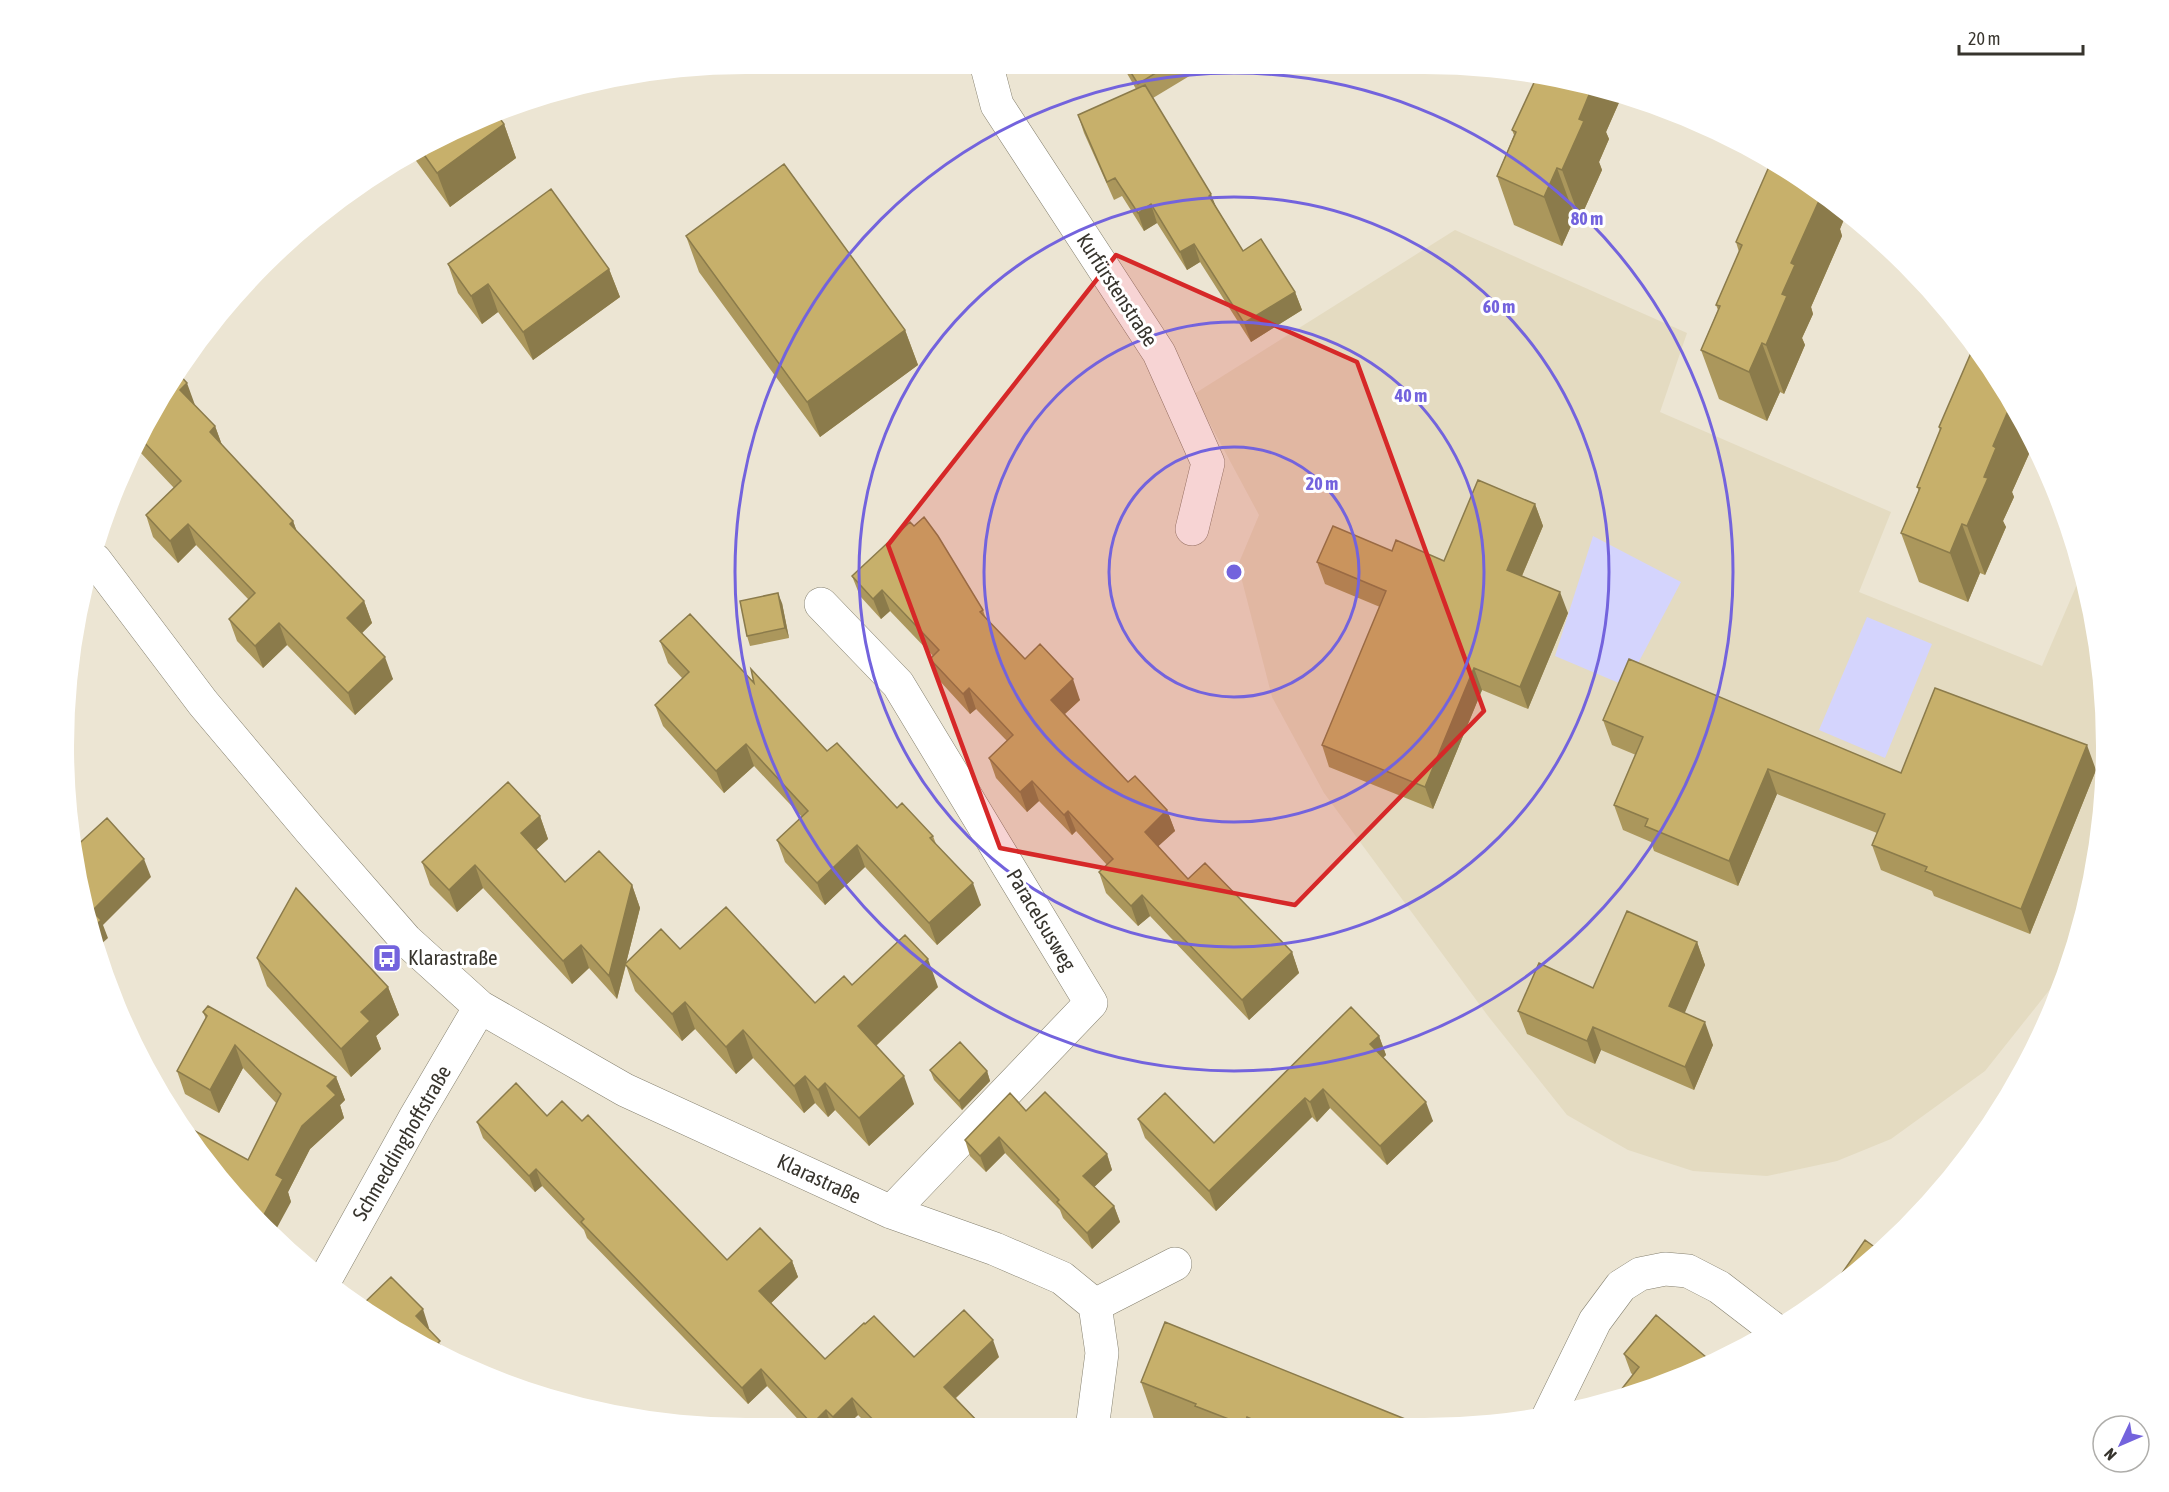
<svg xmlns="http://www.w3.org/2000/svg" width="2169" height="1492" font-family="'Asap Condensed',sans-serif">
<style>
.built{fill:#e4dbc1}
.green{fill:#d4d4fd}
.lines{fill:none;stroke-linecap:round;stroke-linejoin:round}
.minor-casing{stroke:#85806f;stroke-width:34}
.minor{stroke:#fff;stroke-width:33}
.wall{fill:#ab975c}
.shaded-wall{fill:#8b7b4b}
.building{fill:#c7b06b;stroke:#8b7b4b;stroke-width:1.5}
.marked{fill:#d62828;fill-opacity:0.2;stroke:#d62828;stroke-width:4.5;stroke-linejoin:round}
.ring{fill:none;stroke:#7363dd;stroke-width:3}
.labels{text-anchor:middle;stroke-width:6;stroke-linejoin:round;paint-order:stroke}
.street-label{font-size:21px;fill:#37342d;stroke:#fff}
.poi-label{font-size:21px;fill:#37342d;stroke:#fff;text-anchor:start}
.centre{fill:#7363dd;stroke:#fff;stroke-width:3}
.ring-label{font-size:18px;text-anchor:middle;font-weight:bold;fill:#7363dd;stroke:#fff;stroke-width:6;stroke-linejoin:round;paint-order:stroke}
</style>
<rect width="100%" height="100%" fill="#ece5d3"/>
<!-- built -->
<path class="built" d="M 1455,230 L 1687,333 L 1660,412 L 1891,512 L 1859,592 L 2042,666 L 2081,575 L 2093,613 L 2106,746 L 2093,880 L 2062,981 L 2051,988 L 1985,1071 L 1891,1139 L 1837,1161 L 1767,1176 L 1693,1171 L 1628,1150 L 1567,1115 L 1488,1016 L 1324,793 L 1272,697 L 1238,565 L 1259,515 L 1194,394 Z"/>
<!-- green -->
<path class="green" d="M 1593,536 L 1681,582 L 1626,686 L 1555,656 Z
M 1867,617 L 1932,644 L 1885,758 L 1819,730 Z"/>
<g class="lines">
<!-- minor casing -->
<g class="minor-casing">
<path id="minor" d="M 986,63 L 997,105 L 1159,353 L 1208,463 L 1192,529
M 95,560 L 203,703 L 310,830 L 406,940 L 480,1007 L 625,1090 L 891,1212 L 995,1249 L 1062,1278 L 1095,1305
M 821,604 L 898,684 L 1091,1003 L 891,1212
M 325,1280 L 416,1116 L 480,1007
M 1095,1305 L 1175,1264
M 1548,1417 L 1595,1321 L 1621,1286 L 1640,1274 L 1665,1269 L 1688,1271 L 1719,1287 L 1775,1330
M 1092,1429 L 1102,1353 L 1095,1305"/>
</g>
<!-- minor -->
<use href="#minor" class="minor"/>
</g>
<!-- wall -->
<path class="wall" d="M 1121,63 L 1211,63 L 1153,98 L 1216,207 L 1243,251 L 1295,292 L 1302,310 L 1251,342 L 1200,262 L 1187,270 L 1157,223 L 1144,231 L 1122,196 L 1114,200 L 1084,133 L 1078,115 L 1136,89 Z
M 1534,74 L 1556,76 L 1621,98 L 1606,132 L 1609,139 L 1599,162 L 1602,170 L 1580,219 L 1575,217 L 1562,246 L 1514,225 L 1497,176 L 1514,135 L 1512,130 L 1536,79 Z
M 484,115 L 504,124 L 516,158 L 450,207 L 411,154 Z
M 1839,204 L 1847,212 L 1840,229 L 1842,236 L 1811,307 L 1813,314 L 1802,338 L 1805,345 L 1784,394 L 1780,392 L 1767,421 L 1719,399 L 1701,350 L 1718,310 L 1716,305 L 1739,252 L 1736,242 Z
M 686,236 L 905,330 L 918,365 L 820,437 L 699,272 Z
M 448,264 L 609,269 L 620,297 L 533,360 L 498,312 L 482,324 L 458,293 Z
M 1991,367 L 2033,445 L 2012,492 L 2014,497 L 2003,521 L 2006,527 L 1985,575 L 1980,573 L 1968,602 L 1919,582 L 1901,533 L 1919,491 L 1917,487 L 1940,431 L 1939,427 Z
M 176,371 L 194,405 L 215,426 L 222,445 L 293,521 L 297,532 L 364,601 L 372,623 L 362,633 L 393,679 L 355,715 L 287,645 L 263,668 L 237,641 L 229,619 L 249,600 L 196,545 L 178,563 L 153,537 L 146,515 L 174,488 L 140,452 L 124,468 Z
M 1535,504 L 1543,526 L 1522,576 L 1568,613 L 1528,709 L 1482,690 L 1433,809 L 1329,767 L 1322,745 L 1380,607 L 1325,584 L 1317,562 L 1444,561 Z
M 852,576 L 983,610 L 986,619 L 1025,659 L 1080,700 L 1065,714 L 1128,782 L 1167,810 L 1175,831 L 1158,846 L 1188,879 L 1292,952 L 1299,973 L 1249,1020 L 1150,916 L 1138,926 L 1106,893 L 1099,872 L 1107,865 L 1076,831 L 1072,835 L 1039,801 L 1027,812 L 996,778 L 989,758 L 1007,741 L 976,709 L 970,714 L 938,679 L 930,659 L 933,656 L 890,611 L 881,619 L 860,596 Z
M 782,603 L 789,638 L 750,646 L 747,636 Z
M 660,641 L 754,683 L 827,751 L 933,836 L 936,844 L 981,905 L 937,945 L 865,867 L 825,905 L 785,862 L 777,840 L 802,817 L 754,766 L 724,793 L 663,726 L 655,705 L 683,679 L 668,663 Z
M 1603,720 L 1901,773 L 2096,770 L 2030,934 L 1934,896 L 1932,891 L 1881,870 L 1872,845 L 1877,833 L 1777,794 L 1738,886 L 1654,851 L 1651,842 L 1623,830 L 1614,805 L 1636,755 L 1612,745 Z
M 540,816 L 548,839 L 536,850 L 565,882 L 632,885 L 640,908 L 626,963 L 680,949 L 815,1003 L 852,985 L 938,987 L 876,1046 L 914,1104 L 869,1146 L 835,1110 L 828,1117 L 815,1103 L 804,1113 L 753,1058 L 736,1074 L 695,1029 L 682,1041 L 635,991 L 626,965 L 617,999 L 589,968 L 572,984 L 483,888 L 457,912 L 430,885 L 422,862 Z
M 1697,942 L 1705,965 L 1684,1013 L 1713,1045 L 1694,1090 L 1601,1050 L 1595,1064 L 1527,1034 L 1518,1011 L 1593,988 Z
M 257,958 L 388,987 L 399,1015 L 376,1036 L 381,1049 L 351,1077 L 267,986 Z
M 203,1012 L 336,1077 L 345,1100 L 340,1105 L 344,1118 L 310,1149 L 288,1192 L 291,1202 L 248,1160 L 277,1104 L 243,1068 L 219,1113 L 185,1094 L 177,1071 L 206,1019 Z
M 1379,1036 L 1386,1055 L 1383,1058 L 1433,1121 L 1387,1165 L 1330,1108 L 1317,1122 L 1312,1117 L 1216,1211 L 1145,1138 L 1138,1119 L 1214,1143 Z
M 930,1070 L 987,1071 L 990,1081 L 962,1110 L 934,1080 Z
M 1026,1111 L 1107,1154 L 1112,1170 L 1094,1187 L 1114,1206 L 1120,1222 L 1092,1249 L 1063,1218 L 1060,1210 L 1005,1153 L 986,1172 L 970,1156 L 965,1140 Z
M 547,1116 L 727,1260 L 792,1261 L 798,1277 L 771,1303 L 825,1359 L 914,1357 L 999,1357 L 956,1398 L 985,1429 L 872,1429 L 858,1415 L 843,1429 L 834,1429 L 832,1427 L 830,1429 L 807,1429 L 767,1386 L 748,1404 L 587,1238 L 584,1230 L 542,1186 L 535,1192 L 483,1138 L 477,1122 Z
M 1624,1354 L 1713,1363 L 1633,1375 L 1631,1373 Z
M 1141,1382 L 1408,1429 L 1161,1429 L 1157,1428 Z"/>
<!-- shaded-wall -->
<path class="shaded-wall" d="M 1587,86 L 1621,98 L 1606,132 L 1609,139 L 1599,162 L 1602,170 L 1580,219 L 1562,170 L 1579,119 Z
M 504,124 L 516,158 L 450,207 L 437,173 Z
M 1557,168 L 1575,217 L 1562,246 L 1544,197 Z
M 1211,194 L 1218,212 L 1209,196 Z
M 1822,194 L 1839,204 L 1847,212 L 1840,229 L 1842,236 L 1811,307 L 1813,314 L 1802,338 L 1805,345 L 1784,394 L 1766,345 L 1782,294 L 1791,263 Z
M 1151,204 L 1157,223 L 1144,231 L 1138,213 Z
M 1194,244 L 1200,262 L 1187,270 L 1180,252 Z
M 609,269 L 620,297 L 533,360 L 523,332 Z
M 488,284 L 498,312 L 482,324 L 471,296 Z
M 1295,292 L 1302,310 L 1251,342 L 1244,323 Z
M 905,330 L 918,365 L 820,437 L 807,402 Z
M 1762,343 L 1780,392 L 1767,421 L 1749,372 Z
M 187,383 L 195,405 L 180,390 Z
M 2011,404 L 2033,445 L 2012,492 L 2014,497 L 2003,521 L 2006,527 L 1985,575 L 1967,526 L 1993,446 Z
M 215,426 L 223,448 L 210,432 Z
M 137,443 L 140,452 L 124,468 Z
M 1535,504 L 1543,526 L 1515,592 L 1507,570 Z
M 293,521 L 301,543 L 290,524 Z
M 188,524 L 196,545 L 178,563 L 170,541 Z
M 1962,524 L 1980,573 L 1968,602 L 1950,553 Z
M 882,590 L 890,611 L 881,619 L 873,599 Z
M 1560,592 L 1568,613 L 1528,709 L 1520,687 Z
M 778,593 L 782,603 L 789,638 L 785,628 Z
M 364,601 L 372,623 L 355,640 L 347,618 Z
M 279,623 L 287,645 L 263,668 L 255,646 Z
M 385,657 L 393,679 L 355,715 L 348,693 Z
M 1474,668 L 1482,690 L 1433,809 L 1425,787 Z
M 1073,679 L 1080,700 L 1058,720 L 1051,700 Z
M 969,688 L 976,709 L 970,714 L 963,694 Z
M 68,691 L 72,701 L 67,704 Z
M 746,744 L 754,766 L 724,793 L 716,771 Z
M 2087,745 L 2096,770 L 2030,934 L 2021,909 Z
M 1768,769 L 1777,794 L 1738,886 L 1729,861 Z
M 1032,781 L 1039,801 L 1027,812 L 1020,792 Z
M 1167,810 L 1175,831 L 1152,852 L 1145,832 Z
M 1068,811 L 1076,831 L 1072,835 L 1064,815 Z
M 540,816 L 548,839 L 529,856 L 521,833 Z
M 857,845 L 865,867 L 825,905 L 817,883 Z
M 144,859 L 151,877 L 103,925 L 108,938 L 99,946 L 93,928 L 92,911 Z
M 475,865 L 483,888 L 457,912 L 449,890 Z
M 973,883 L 981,905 L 937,945 L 929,923 Z
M 632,885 L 640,908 L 617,999 L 609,976 Z
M 1142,895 L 1150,916 L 1138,926 L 1131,906 Z
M 1697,942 L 1705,965 L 1678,1029 L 1669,1006 Z
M 581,945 L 589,968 L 572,984 L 563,961 Z
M 1292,952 L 1299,973 L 1249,1020 L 1242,1000 Z
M 928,959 L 938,987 L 868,1053 L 858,1026 Z
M 388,987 L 399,1015 L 376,1036 L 381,1049 L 351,1077 L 341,1049 L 361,1012 Z
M 685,1002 L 695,1029 L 682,1041 L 672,1014 Z
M 1705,1022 L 1713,1045 L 1694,1090 L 1685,1067 Z
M 1593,1027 L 1601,1050 L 1595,1064 L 1587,1041 Z
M 743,1030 L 753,1058 L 736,1074 L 726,1047 Z
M 1379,1036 L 1386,1055 L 1377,1063 L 1370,1044 Z
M 235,1045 L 243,1068 L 219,1113 L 210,1090 Z
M 987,1071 L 990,1081 L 962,1110 L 959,1101 Z
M 805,1076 L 815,1103 L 804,1113 L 794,1086 Z
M 904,1076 L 914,1104 L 869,1146 L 859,1118 Z
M 336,1077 L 345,1100 L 340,1105 L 344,1118 L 310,1149 L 288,1192 L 291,1202 L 272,1237 L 263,1229 L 259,1224 L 276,1175 L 302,1126 L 327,1086 Z
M 825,1083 L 835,1110 L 828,1117 L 818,1090 Z
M 1323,1089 L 1330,1108 L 1317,1122 L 1310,1102 Z
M 1305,1098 L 1312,1117 L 1216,1211 L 1209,1191 Z
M 1426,1102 L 1433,1121 L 1387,1165 L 1380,1146 Z
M 999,1137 L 1005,1153 L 986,1172 L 980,1156 Z
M 1107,1154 L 1112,1170 L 1089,1192 L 1083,1176 Z
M 536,1169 L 542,1186 L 535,1192 L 529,1176 Z
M 1114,1206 L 1120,1222 L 1092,1249 L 1087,1233 Z
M 792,1261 L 798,1277 L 766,1308 L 759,1291 Z
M 423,1309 L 429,1328 L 423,1335 L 416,1316 Z
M 993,1340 L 999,1357 L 950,1403 L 944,1387 Z
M 761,1369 L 767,1386 L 748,1404 L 742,1388 Z
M 852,1398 L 858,1415 L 843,1429 L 837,1429 L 833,1417 Z
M 826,1410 L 832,1427 L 830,1429 L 814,1429 L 812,1424 Z
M 1247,1417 L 1251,1429 L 1245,1429 L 1244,1425 Z
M 1405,1419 L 1408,1429 L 1401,1429 Z"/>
<!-- building -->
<path class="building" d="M 1125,63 L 1172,63 L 1138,84 Z
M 1538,74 L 1556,76 L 1587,86 L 1586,88 L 1591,90 L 1579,119 L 1584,121 L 1562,170 L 1557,168 L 1544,197 L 1497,176 L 1516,132 L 1512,130 Z
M 1145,85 L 1211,194 L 1209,196 L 1243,251 L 1261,239 L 1295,292 L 1244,323 L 1194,244 L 1180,252 L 1151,204 L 1138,213 L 1115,178 L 1107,182 L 1078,115 Z
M 495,112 L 504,124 L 437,173 L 420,149 L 484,115 Z
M 1771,162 L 1822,194 L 1791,263 L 1795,265 L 1782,294 L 1787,296 L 1766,345 L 1762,343 L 1749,372 L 1701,350 L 1720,306 L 1716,305 L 1742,245 L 1736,242 Z
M 784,164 L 905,330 L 807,402 L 686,236 Z
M 551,189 L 609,269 L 523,332 L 488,284 L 471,296 L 448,264 Z
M 1974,346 L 1991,367 L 2011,404 L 1993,446 L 1996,448 L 1984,477 L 1988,478 L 1967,526 L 1962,524 L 1950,553 L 1901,533 L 1920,488 L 1917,487 L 1941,428 L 1939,427 Z
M 176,371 L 187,383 L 180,390 L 215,426 L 210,432 L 293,521 L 290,524 L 364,601 L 347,618 L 385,657 L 348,693 L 279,623 L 255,646 L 229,619 L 255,593 L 188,524 L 170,541 L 146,515 L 181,481 L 140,438 Z
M 1478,480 L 1535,504 L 1507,570 L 1560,592 L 1520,687 L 1474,668 L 1425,787 L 1322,745 L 1386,591 L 1317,562 L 1333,526 L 1392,551 L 1396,540 L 1444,561 Z
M 924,517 L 938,536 L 983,610 L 980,612 L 1025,659 L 1040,644 L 1073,679 L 1051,700 L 1128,782 L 1135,776 L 1167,810 L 1145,832 L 1188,879 L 1205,863 L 1292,952 L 1242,1000 L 1142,895 L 1131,906 L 1099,872 L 1113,859 L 1068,811 L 1064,815 L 1032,781 L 1020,792 L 989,758 L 1013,735 L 969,688 L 963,694 L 930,659 L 939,650 L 882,590 L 873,599 L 852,576 L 910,522 L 914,526 Z
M 778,593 L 785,628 L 747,636 L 740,601 Z
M 690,614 L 754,683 L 751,669 L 827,751 L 837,743 L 897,808 L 902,803 L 933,836 L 930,838 L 973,883 L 929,923 L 857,845 L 817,883 L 777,840 L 808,811 L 746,744 L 716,771 L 655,705 L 689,672 L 660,641 Z
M 1629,659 L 1901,773 L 1935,688 L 2087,745 L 2021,909 L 1925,871 L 1927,867 L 1872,845 L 1885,814 L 1768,769 L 1729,861 L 1645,826 L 1648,819 L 1614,805 L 1643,737 L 1603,720 Z
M 508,782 L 540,816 L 521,833 L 565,882 L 599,851 L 632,885 L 609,976 L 581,945 L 563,961 L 475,865 L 449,890 L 422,862 Z
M 107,818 L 144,859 L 92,911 L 101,920 L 93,928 L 76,879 L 72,850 Z
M 296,888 L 388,987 L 361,1012 L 370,1021 L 341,1049 L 257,958 Z
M 726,907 L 815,1003 L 844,976 L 852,985 L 905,935 L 928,959 L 858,1026 L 904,1076 L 859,1118 L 825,1083 L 818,1090 L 805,1076 L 794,1086 L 743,1030 L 726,1047 L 685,1002 L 672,1014 L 625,964 L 661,929 L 680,949 Z
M 1627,911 L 1697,942 L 1669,1006 L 1705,1022 L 1685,1067 L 1593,1027 L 1587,1041 L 1518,1011 L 1539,963 L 1593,988 Z
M 208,1006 L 336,1077 L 327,1086 L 336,1095 L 302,1126 L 276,1175 L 283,1179 L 259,1224 L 178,1126 L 175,1120 L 248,1160 L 281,1094 L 235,1045 L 210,1090 L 177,1071 L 207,1016 L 203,1012 Z
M 1351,1007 L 1379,1036 L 1370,1044 L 1426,1102 L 1380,1146 L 1323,1089 L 1310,1102 L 1305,1098 L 1209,1191 L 1138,1119 L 1165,1093 L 1214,1143 Z
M 960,1042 L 987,1071 L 959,1101 L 930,1070 Z
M 516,1083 L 547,1116 L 562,1101 L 582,1121 L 588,1115 L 727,1260 L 760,1228 L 792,1261 L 759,1291 L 825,1359 L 864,1323 L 865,1324 L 874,1316 L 914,1357 L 964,1310 L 993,1340 L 944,1387 L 985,1429 L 882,1429 L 852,1398 L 833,1417 L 826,1410 L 812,1424 L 761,1369 L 742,1388 L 581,1222 L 584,1219 L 536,1169 L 529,1176 L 477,1122 Z
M 1045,1092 L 1107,1154 L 1083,1176 L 1114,1206 L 1087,1233 L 1057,1202 L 1059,1200 L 999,1137 L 980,1156 L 965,1140 L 1010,1093 L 1026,1111 Z
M 1865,1240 L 1880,1251 L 1832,1290 L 1831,1289 Z
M 391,1277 L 423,1309 L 416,1316 L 440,1341 L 438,1343 L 456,1362 L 366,1314 L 359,1308 Z
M 1656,1315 L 1713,1363 L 1617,1395 L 1639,1367 L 1624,1354 Z
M 1165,1322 L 1405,1419 L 1401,1429 L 1275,1429 L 1247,1417 L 1244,1425 L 1195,1406 L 1196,1404 L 1141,1382 Z
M 1725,1351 L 1731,1355 L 1725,1358 L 1716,1362 Z"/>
<!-- marked area -->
<path class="marked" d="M 1116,255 L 1357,362 L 1484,711 L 1295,905 L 1000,848 L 888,545 Z"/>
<!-- distance rings -->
<g class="ring">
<circle cx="1234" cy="572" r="125"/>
<circle cx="1234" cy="572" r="250"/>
<circle cx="1234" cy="572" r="375"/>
<circle cx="1234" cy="572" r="499"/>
</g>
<!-- icons -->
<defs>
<g id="bus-square" transform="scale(1.5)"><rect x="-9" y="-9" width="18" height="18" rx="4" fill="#7363dd" stroke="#fff"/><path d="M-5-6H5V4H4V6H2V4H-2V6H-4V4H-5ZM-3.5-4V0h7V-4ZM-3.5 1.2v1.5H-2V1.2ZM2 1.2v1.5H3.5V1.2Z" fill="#fff"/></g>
</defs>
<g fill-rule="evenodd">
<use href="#bus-square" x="387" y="958"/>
</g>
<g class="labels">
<!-- street labels -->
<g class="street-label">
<text transform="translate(1117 290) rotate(57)" y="7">Kurfürstenstraße</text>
<text transform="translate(1041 920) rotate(59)" y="7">Paracelsusweg</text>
<text transform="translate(402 1143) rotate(-60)" y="7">Schmeddinghoffstraße</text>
<text transform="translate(819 1179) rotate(25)" y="7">Klarastraße</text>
</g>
<!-- poi labels -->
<g class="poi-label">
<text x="408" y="965">Klarastraße</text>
</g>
</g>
<!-- crop -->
<path d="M0 0H2169V1492H0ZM746 74H1424A672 672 0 0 1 2096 746V746A672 672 0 0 1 1424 1418H746A672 672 0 0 1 74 746V746A672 672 0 0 1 746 74Z" fill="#fff" fill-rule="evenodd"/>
<circle cx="1234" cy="572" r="9" class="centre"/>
<g class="ring-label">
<text x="1587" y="225">80 m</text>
<text x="1499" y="313">60 m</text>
<text x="1411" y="402">40 m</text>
<text x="1322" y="490">20 m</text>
</g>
<!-- north arrow -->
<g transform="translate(2121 1444) rotate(226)"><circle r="28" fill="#ffffff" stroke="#afaeab" stroke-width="1.5"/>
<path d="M0-4.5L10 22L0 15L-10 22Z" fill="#7363dd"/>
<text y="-9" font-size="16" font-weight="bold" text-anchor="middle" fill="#37342d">N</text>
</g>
<!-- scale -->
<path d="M1959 45v9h124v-9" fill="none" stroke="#37342d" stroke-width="3"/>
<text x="1968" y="45" font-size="18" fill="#37342d" stroke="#ffffff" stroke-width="4.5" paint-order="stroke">20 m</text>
</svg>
